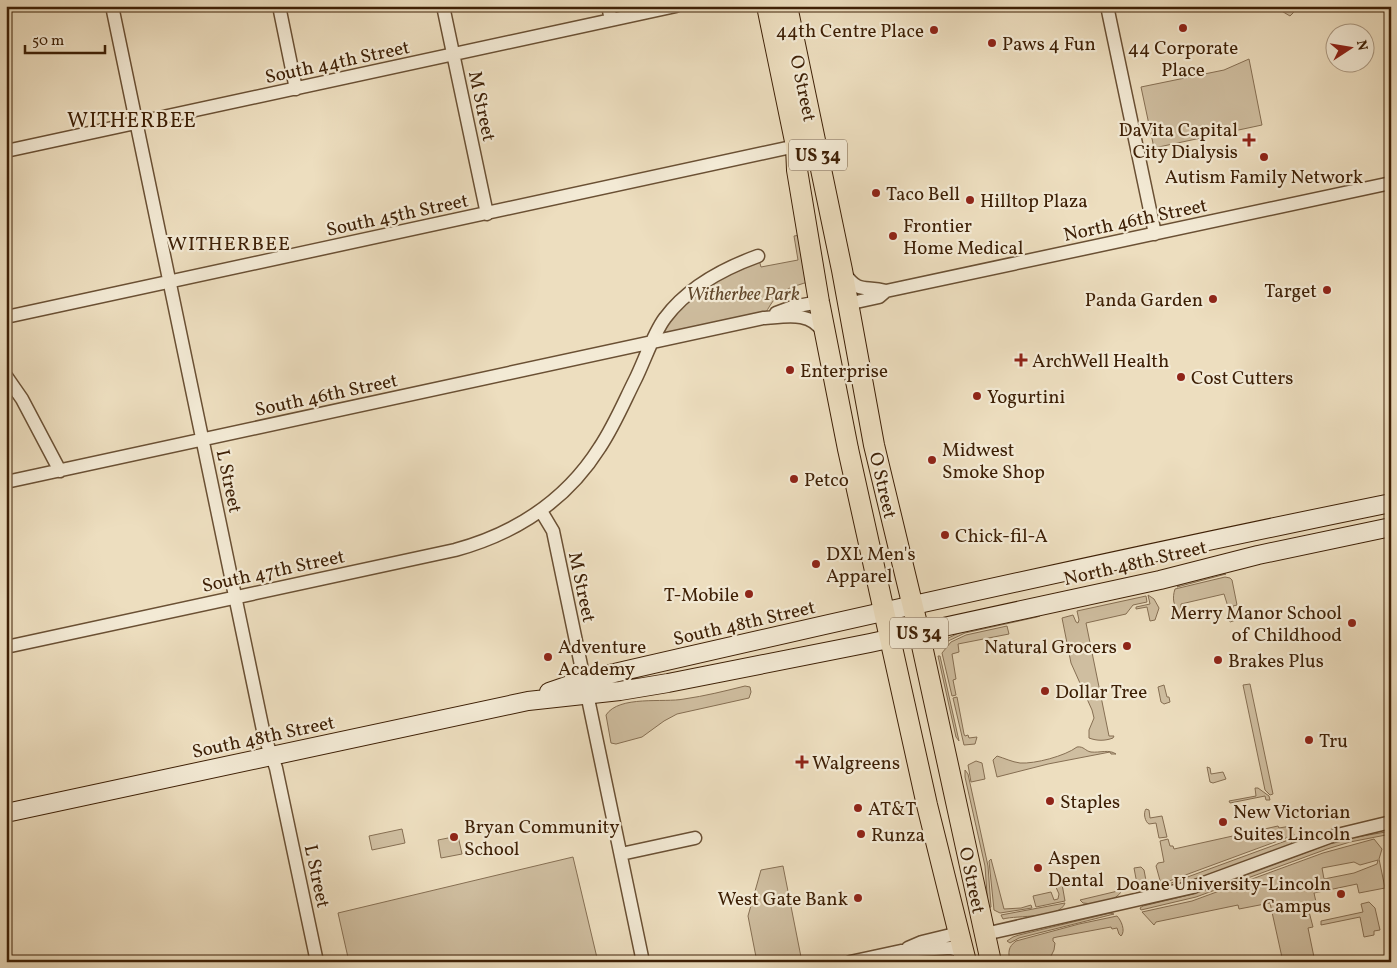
<svg xmlns="http://www.w3.org/2000/svg" width="1397" height="968" font-family="Vollkorn,serif">
<style>
.green{fill:#cfbea0;stroke:#866f53;fill-rule:evenodd}
.lines{fill:none;stroke-linecap:round;stroke-linejoin:round}
.minor-casing{stroke:#6a5034;stroke-width:15}
.secondary-casing{stroke:#3e2006;stroke-width:20}
.primary-casing{stroke:#3e2006;stroke-width:22}
.minor{stroke:#f3ead5;stroke-width:12}
.secondary{stroke:#f3ead5;stroke-width:18}
.primary{stroke:#eddebf;stroke-width:20}
.poi-dot{fill:#8f2418;stroke:#f3ead5;stroke-width:2}
.labels{text-anchor:middle;stroke-width:4.5;stroke-linejoin:round;paint-order:stroke}
.shield{fill:#f3ead5;stroke:#745d44;stroke-width:1}
.shield-label{font-size:18px;font-weight:bold;fill:#3e2006}
.poi-label{font-size:19px;fill:#3e2006;stroke:#f3ead5;text-anchor:start}
.street-label{font-size:19px;fill:#3e2006;stroke:#f3ead5}
.park-label{font-size:19px;font-style:italic;fill:#62482c;stroke:#f3ead5}
.neighbourhood-label{font-size:20px;letter-spacing:1px;fill:#3e2006;stroke:#f3ead5}
.quarter-label{font-size:21px;letter-spacing:1px;fill:#3e2006;stroke:#f3ead5}
</style>
<rect width="100%" height="100%" fill="#eddebf"/>
<filter id="stains"><feTurbulence type="fractalNoise" baseFrequency=".004" numOctaves="4"/><feColorMatrix values="0 0 0 0 .2 0 0 0 0 .09 0 0 0 0 .02 0 0 0 .5 -.17"/></filter>
<radialGradient id="worn" r=".72"><stop offset=".6" stop-color="#630" stop-opacity="0"/><stop offset="1" stop-color="#630" stop-opacity=".3"/></radialGradient>
<!-- green -->
<path class="green" d="M 1273,6 L 1300,6 L 1290,16 Z
M 1249,59 L 1262,125 L 1154,148 L 1141,87 L 1224,70 Z
M 801,235 L 808,282 C 781,290 776,293 763,318 L 653,342 L 684,297 L 758,256 L 761,267 L 798,260 L 794,236 Z
M 1217,574 L 1226,574 L 1177,587 L 1182,583 Z
M 1225,577 L 1230,578 L 1232,580 L 1237,605 L 1233,606 L 1236,620 L 1230,622 L 1228,614 L 1230,613 L 1224,594 L 1181,604 L 1181,612 C 1173,607 1172,598 1175,589 Z
M 1148,595 L 1154,599 L 1159,608 L 1155,620 L 1150,621 L 1147,607 L 1136,609 L 1136,607 L 1150,604 Z
M 1146,596 L 1147,602 L 1133,605 L 1126,614 L 1086,623 L 1109,736 L 1114,736 L 1113,738 C 1105,741 1097,741 1089,738 L 1089,730 L 1094,718 L 1092,710 L 1071,663 L 1062,618 L 1073,615 L 1076,622 L 1078,623 L 1079,620 L 1077,611 Z
M 1038,615 L 1040,616 L 1037,617 L 965,633 L 944,643 L 942,641 L 963,631 Z
M 1007,626 L 1009,634 L 958,644 L 959,652 L 952,654 L 956,679 L 953,680 L 956,695 L 952,696 L 942,653 L 951,642 L 966,635 Z
M 938,656 L 940,656 L 959,741 L 956,737 Z
M 1250,684 L 1273,794 L 1270,795 L 1265,790 L 1243,685 Z
M 1164,685 L 1167,697 L 1169,697 L 1170,702 L 1164,704 L 1161,702 L 1158,687 Z
M 745,686 L 750,687 L 751,692 L 749,698 L 677,714 L 664,721 L 642,737 L 616,744 L 611,743 L 606,715 C 619,695 664,703 684,699 C 705,696 725,691 745,686 Z
M 957,697 L 964,734 L 965,736 L 968,735 L 969,738 L 977,737 L 975,744 L 964,745 L 953,698 Z
M 1077,747 C 1084,746 1085,751 1091,752 C 1100,753 1109,749 1116,754 L 1111,754 L 1110,752 L 1048,764 L 997,777 L 993,760 L 997,756 C 1004,758 1012,762 1020,763 C 1035,764 1065,756 1077,747 Z
M 976,761 L 982,763 L 985,779 L 971,782 L 968,765 Z
M 1207,767 L 1210,768 L 1211,774 L 1223,772 L 1226,779 L 1213,783 L 1210,782 Z
M 965,770 L 968,774 L 988,866 L 991,907 L 988,908 L 985,866 L 965,777 Z
M 1255,788 L 1258,788 L 1269,796 L 1270,800 L 1266,800 L 1265,796 L 1230,803 L 1229,801 L 1256,796 Z
M 1146,809 L 1149,810 L 1150,818 L 1162,816 L 1167,837 L 1159,838 L 1156,823 L 1149,824 C 1145,822 1143,813 1146,809 Z
M 1278,826 L 1279,828 L 1291,826 L 1294,835 L 1161,884 L 1156,866 L 1158,863 L 1164,862 L 1160,841 L 1168,839 L 1170,846 L 1173,846 L 1174,849 Z
M 402,829 L 405,843 L 372,850 L 369,836 Z
M 1391,831 L 1391,834 L 1350,842 L 1327,849 L 1196,897 L 1141,910 L 1140,908 L 1143,906 L 1193,894 L 1340,840 Z
M 458,836 L 462,854 L 441,858 L 438,840 Z
M 1291,839 L 1294,839 L 1290,845 L 1190,881 L 1167,887 L 1163,886 Z
M 1374,839 L 1382,849 L 1379,859 L 1385,888 L 1359,893 L 1357,884 L 1314,893 L 1316,902 L 1307,904 L 1313,927 L 1308,928 L 1315,962 L 1283,962 L 1270,903 L 1239,909 L 1238,905 L 1156,922 L 1154,925 L 1142,912 L 1192,901 L 1323,853 ZM 1378,860 L 1377,864 L 1354,873 L 1324,879 L 1322,868 L 1354,862 L 1360,865 Z
M 573,857 L 598,962 L 349,962 L 338,913 Z
M 991,859 L 1004,909 L 1021,908 L 1031,905 L 1032,908 L 1000,913 L 994,910 L 989,861 Z
M 783,866 L 802,962 L 757,962 L 748,916 L 761,870 Z
M 1141,867 L 1144,870 L 1147,886 L 1146,888 L 1134,886 L 1137,884 L 1134,868 Z
M 1062,884 L 1065,901 L 1036,907 L 1033,896 L 1051,892 L 1054,900 L 1058,899 L 1059,894 L 1055,885 Z
M 1122,890 C 1117,902 1095,905 1083,903 L 1080,900 Z
M 1369,902 L 1375,908 L 1380,930 L 1374,931 L 1374,935 L 1364,937 L 1360,917 L 1321,925 L 1321,921 L 1363,912 L 1361,904 Z
M 1065,903 C 1060,919 1017,915 1003,919 L 1001,915 Z
M 1110,913 L 1114,914 L 1019,938 L 1010,943 L 1007,941 L 1013,937 L 1019,935 Z
M 1117,916 C 1121,920 1126,931 1121,936 L 1119,934 L 1117,928 L 1112,929 L 1111,927 L 1057,937 L 1053,938 L 1053,941 L 1055,943 L 1054,950 L 1048,962 L 1010,962 C 1008,952 1008,947 1016,941 L 1079,924 Z
M 931,954 L 933,956 L 902,962 L 884,961 Z"/>
<g class="lines">
<!-- minor casing -->
<g class="minor-casing">
<path id="minor" d="M 112,6 L 264,735 L 276,768 L 317,962
M 279,6 L 296,89
M 443,6 L 487,214
M 608,6 L 611,20
M 1107,6 L 1155,234
M 6,151 L 676,6
M 844,273 C 860,295 864,285 886,291 L 1391,183
M 847,304 L 879,297 L 886,291
M 776,313 L 792,307 L 819,302
M 6,317 L 796,146
M 6,376 L 22,399 L 60,471
M 6,482 L 763,318 C 784,317 810,310 823,332
M 541,511 L 553,531 L 643,962
M 6,647 L 455,550 C 517,533 566,501 600,447 C 614,426 624,402 635,380 C 644,362 654,332 665,318 C 688,287 722,269 758,256
M 621,854 L 695,838
M 985,934 L 1193,887 L 1329,837 L 1391,822
M 908,948 L 922,942 L 959,933
M 850,962 L 901,951 L 951,948 L 964,952"/>
</g>
<!-- secondary casing -->
<g class="secondary-casing">
<path id="secondary" d="M 549,692 L 584,680 C 852,618 1121,558 1391,503
M 6,813 L 528,701 L 620,691 L 668,683 L 870,643 L 1160,580 L 1258,555 L 1391,527"/>
</g>
<!-- primary casing -->
<g class="primary-casing">
<path id="primary" d="M 767,6 L 796,146 L 797,170 L 819,302 L 848,449 L 927,805 L 966,962
M 787,6 L 842,270 L 874,445 L 919,632 L 991,962"/>
</g>
<!-- minor -->
<use href="#minor" class="minor"/>
<!-- secondary -->
<use href="#secondary" class="secondary"/>
<!-- primary -->
<use href="#primary" class="primary"/>
</g>
<!-- markers -->
<g class="poi-dot">
<circle cx="1183" cy="28" r="5"/>
<circle cx="934" cy="30" r="5"/>
<circle cx="992" cy="43" r="5"/>
<path d="M1246.5 132.5h5v5h5v5h-5v5h-5v-5h-5v-5h5z"/>
<circle cx="1264" cy="157" r="5"/>
<circle cx="876" cy="193" r="5"/>
<circle cx="970" cy="200" r="5"/>
<circle cx="893" cy="236" r="5"/>
<circle cx="1327" cy="290" r="5"/>
<circle cx="1213" cy="299" r="5"/>
<path d="M1018.5 352.5h5v5h5v5h-5v5h-5v-5h-5v-5h5z"/>
<circle cx="790" cy="370" r="5"/>
<circle cx="1181" cy="377" r="5"/>
<circle cx="977" cy="396" r="5"/>
<circle cx="932" cy="460" r="5"/>
<circle cx="794" cy="479" r="5"/>
<circle cx="945" cy="535" r="5"/>
<circle cx="816" cy="564" r="5"/>
<circle cx="749" cy="594" r="5"/>
<circle cx="1352" cy="623" r="5"/>
<circle cx="1127" cy="646" r="5"/>
<circle cx="548" cy="657" r="5"/>
<circle cx="1218" cy="660" r="5"/>
<circle cx="1045" cy="691" r="5"/>
<circle cx="1309" cy="740" r="5"/>
<path d="M799.5 754.5h5v5h5v5h-5v5h-5v-5h-5v-5h5z"/>
<circle cx="1050" cy="801" r="5"/>
<circle cx="858" cy="808" r="5"/>
<circle cx="1223" cy="822" r="5"/>
<circle cx="861" cy="834" r="5"/>
<circle cx="454" cy="837" r="5"/>
<circle cx="1038" cy="868" r="5"/>
<circle cx="1341" cy="894" r="5"/>
<circle cx="858" cy="898" r="5"/>
</g>
<g class="labels">
<!-- shield labels -->
<g class="shield">
<rect x="789" y="139.5" width="58" height="31" rx="4"/>
<rect x="890" y="617.5" width="58" height="31" rx="4"/>
</g>
<g class="shield-label">
<text x="818" y="161">US 34</text>
<text x="919" y="639">US 34</text>
</g>
<!-- poi labels -->
<g class="poi-label">
<text x="924" y="37" text-anchor="end">44th Centre Place</text>
<text x="1002" y="50">Paws 4 Fun</text>
<text x="1183" y="54" text-anchor="middle">44 Corporate<tspan x="1183" dy="22">Place</tspan></text>
<text x="1238" y="136" text-anchor="end">DaVita Capital<tspan x="1238" dy="22">City Dialysis</tspan></text>
<text x="1264" y="183" text-anchor="middle">Autism Family Network</text>
<text x="886" y="200">Taco Bell</text>
<text x="980" y="207">Hilltop Plaza</text>
<text x="903" y="232">Frontier<tspan x="903" dy="22">Home Medical</tspan></text>
<text x="1317" y="297" text-anchor="end">Target</text>
<text x="1203" y="306" text-anchor="end">Panda Garden</text>
<text x="1032" y="367">ArchWell Health</text>
<text x="800" y="377">Enterprise</text>
<text x="1191" y="384">Cost Cutters</text>
<text x="987" y="403">Yogurtini</text>
<text x="942" y="456">Midwest<tspan x="942" dy="22">Smoke Shop</tspan></text>
<text x="804" y="486">Petco</text>
<text x="955" y="542">Chick-fil-A</text>
<text x="826" y="560">DXL Men's<tspan x="826" dy="22">Apparel</tspan></text>
<text x="739" y="601" text-anchor="end">T-Mobile</text>
<text x="1342" y="619" text-anchor="end">Merry Manor School<tspan x="1342" dy="22">of Childhood</tspan></text>
<text x="558" y="653">Adventure<tspan x="558" dy="22">Academy</tspan></text>
<text x="1117" y="653" text-anchor="end">Natural Grocers</text>
<text x="1228" y="667">Brakes Plus</text>
<text x="1055" y="698">Dollar Tree</text>
<text x="1319" y="747">Tru</text>
<text x="812" y="769">Walgreens</text>
<text x="1060" y="808">Staples</text>
<text x="868" y="815">AT&amp;T</text>
<text x="1233" y="818">New Victorian<tspan x="1233" dy="22">Suites Lincoln</tspan></text>
<text x="464" y="833">Bryan Community<tspan x="464" dy="22">School</tspan></text>
<text x="871" y="841">Runza</text>
<text x="1048" y="864">Aspen<tspan x="1048" dy="22">Dental</tspan></text>
<text x="1331" y="890" text-anchor="end">Doane University-Lincoln<tspan x="1331" dy="22">Campus</tspan></text>
<text x="848" y="905" text-anchor="end">West Gate Bank</text>
</g>
<!-- street labels -->
<g class="street-label">
<text transform="translate(337 61) rotate(-12)" y="7">South 44th Street</text>
<text transform="translate(804 88) rotate(78)" y="7">O Street</text>
<text transform="translate(483 106) rotate(78)" y="7">M Street</text>
<text transform="translate(397 214) rotate(-12)" y="7">South 45th Street</text>
<text transform="translate(1135 219) rotate(-12)" y="7">North 46th Street</text>
<text transform="translate(326 394) rotate(-12)" y="7">South 46th Street</text>
<text transform="translate(230 481) rotate(78)" y="7">L Street</text>
<text transform="translate(884 485) rotate(77)" y="7">O Street</text>
<text transform="translate(1135 562) rotate(-13)" y="7">North 48th Street</text>
<text transform="translate(273 570) rotate(-12)" y="7">South 47th Street</text>
<text transform="translate(583 587) rotate(78)" y="7">M Street</text>
<text transform="translate(744 622) rotate(-13)" y="7">South 48th Street</text>
<text transform="translate(263 736) rotate(-12)" y="7">South 48th Street</text>
<text transform="translate(318 876) rotate(78)" y="7">L Street</text>
<text transform="translate(973 880) rotate(78)" y="7">O Street</text>
</g>
<!-- park labels -->
<g class="park-label">
<text x="743" y="300">Witherbee Park</text>
</g>
<!-- neighbourhood labels -->
<g class="neighbourhood-label">
<text x="229" y="250">WITHERBEE</text>
</g>
<!-- quarter labels -->
<g class="quarter-label">
<text x="132" y="127">WITHERBEE</text>
</g>
</g>
<!-- margin -->
<rect width="1397" height="968" fill="none" stroke="#eddebf" stroke-width="25"/>
<rect x="8" y="8" width="1382" height="953" fill="none" stroke="#3e2006" stroke-width="2.5"/>
<rect x="12" y="12" width="1372" height="943" fill="none" stroke="#3e2006"/>
<!-- north arrow -->
<g transform="translate(1350 48) rotate(78)"><circle r="24" fill="#f3ead5" stroke="#ab9982"/>
<path d="M0-4L9 19L0 12L-9 19Z" fill="#8f2418"/>
<text y="-8" font-size="14" font-weight="bold" text-anchor="middle" fill="#3e2006">N</text>
</g>
<!-- scale -->
<path d="M25 45v8h80v-8" fill="none" stroke="#3e2006" stroke-width="2.5"/>
<text x="32" y="45" font-size="15" fill="#3e2006" stroke="#f3ead5" stroke-width="4" paint-order="stroke">50 m</text>
<rect width="100%" height="100%" filter="url(#stains)"/>
<rect width="100%" height="100%" fill="url(#worn)"/>
</svg>
